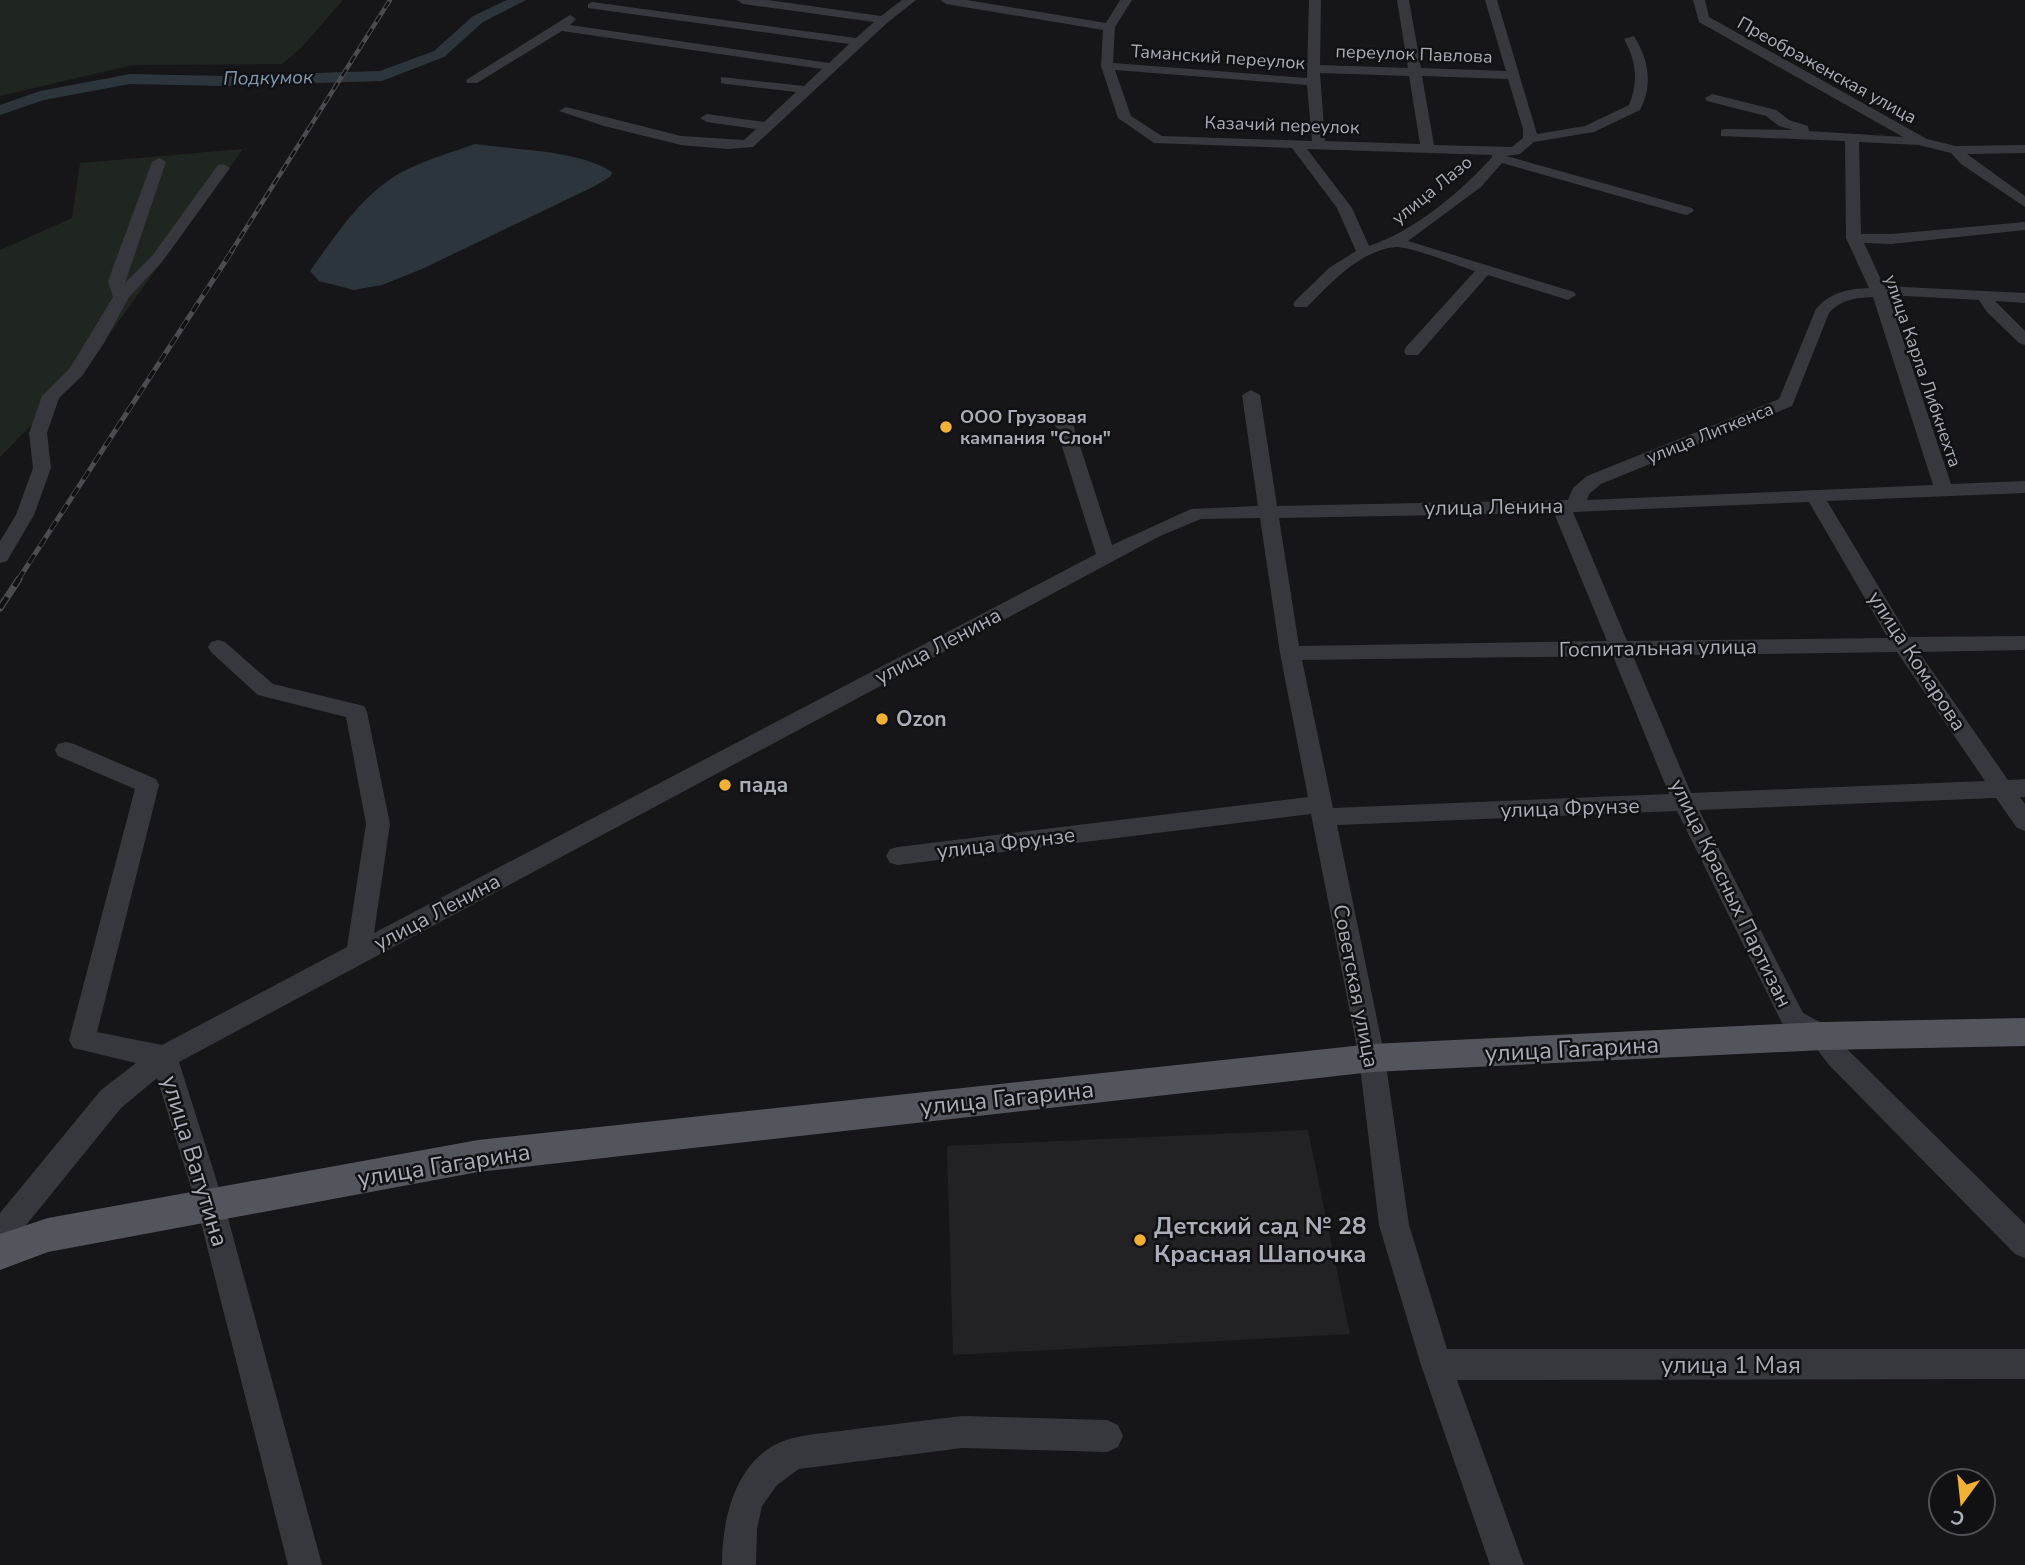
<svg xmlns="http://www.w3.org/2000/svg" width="2025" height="1565" font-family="'Nunito Sans',sans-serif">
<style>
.built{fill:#222225}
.green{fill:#1e261f}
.water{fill:#2c353c}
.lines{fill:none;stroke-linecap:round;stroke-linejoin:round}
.river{fill:#2c353c;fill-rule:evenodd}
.minor{fill:#37383d;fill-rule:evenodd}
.major{fill:#53555c;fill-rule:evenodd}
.rail-far2-casing{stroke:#4a4c52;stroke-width:4.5}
.rail-far1-casing{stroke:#4a4c52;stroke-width:5}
.rail-casing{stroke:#4a4c52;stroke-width:7}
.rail-far2{stroke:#111113;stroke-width:2.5;stroke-dasharray:8;stroke-linecap:butt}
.rail-far1{stroke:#111113;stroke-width:3.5;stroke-dasharray:10;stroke-linecap:butt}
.rail{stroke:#111113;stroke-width:4.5;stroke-dasharray:13;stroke-linecap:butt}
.poi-dot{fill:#f2b134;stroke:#111113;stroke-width:2.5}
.labels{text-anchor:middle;stroke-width:5;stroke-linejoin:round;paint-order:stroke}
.far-street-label{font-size:18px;fill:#a8adb8;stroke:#111113}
.far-poi-label{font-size:18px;font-weight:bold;fill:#a8adb8;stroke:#111113;text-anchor:start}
.far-water-label{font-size:19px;font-style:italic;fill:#7f9bb3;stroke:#111113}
.street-label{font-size:21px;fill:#a8adb8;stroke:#111113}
.poi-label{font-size:21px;font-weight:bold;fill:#a8adb8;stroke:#111113;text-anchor:start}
.near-street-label{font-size:24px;fill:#a8adb8;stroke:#111113}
.near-poi-label{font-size:24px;font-weight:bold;fill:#a8adb8;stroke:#111113;text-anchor:start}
</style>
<rect width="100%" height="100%" fill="#161618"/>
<!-- built -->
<path class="built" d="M 1308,1130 L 1350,1334 L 953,1355 L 947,1146 Z"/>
<!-- green -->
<path class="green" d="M 0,0 L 343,0 L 302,47 L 282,64 L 133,65 L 0,96 Z
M 243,149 L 77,379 L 0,457 L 0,250 L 72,218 L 80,163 Z"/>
<!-- water -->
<path class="water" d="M 475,144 C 514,150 579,150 612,172 L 611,176 L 595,186 L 422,269 L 382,285 L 354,290 L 319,281 L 310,271 C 337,234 364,190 408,169 C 429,159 452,152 475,144 Z"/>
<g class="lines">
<!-- river -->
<path class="river" d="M 507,0 L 526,0 L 483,22 L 444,57 L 382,81 L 224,86 L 130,84 L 44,100 L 0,115 L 0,105 L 40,91 L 130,74 L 224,76 L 380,71 L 434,51 L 473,16 Z"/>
<!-- minor -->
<path class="minor" d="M 737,0 L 768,0 L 881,16 L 902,0 L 916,0 L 887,23 L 753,147 L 728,149 L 681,145 L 604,126 L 559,111 L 566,107 L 681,136 L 744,140 L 756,129 L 707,122 L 700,118 L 707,114 L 764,122 L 796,92 L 726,84 L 721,83 L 721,77 L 804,86 L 822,69 L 562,31 L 477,83 L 467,83 L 466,80 L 570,15 L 576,19 L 570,25 L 829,63 L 849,44 L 588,8 L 588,4 L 592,2 L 856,38 L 874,22 L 743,4 Z
M 940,0 L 967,0 L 1106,23 L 1120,0 L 1132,0 L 1115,27 L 1113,63 L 1307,78 L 1309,0 L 1321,0 L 1320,65 L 1408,68 L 1397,0 L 1409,0 L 1421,68 L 1506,71 L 1485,0 L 1497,0 L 1537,134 L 1585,126 L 1629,105 C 1639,81 1636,61 1624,39 L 1634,36 C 1649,60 1653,85 1640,110 L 1594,132 L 1534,142 L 1520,154 L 1506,156 L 1692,208 L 1694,211 L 1687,215 L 1682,214 L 1502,163 L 1481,187 L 1408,241 L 1574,292 L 1576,295 L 1568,300 L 1488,275 L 1418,355 L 1406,355 L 1404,351 L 1406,347 L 1475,271 C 1459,266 1410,246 1396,247 C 1360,250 1330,284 1307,307 L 1295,307 L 1293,304 L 1295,301 L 1329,268 L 1356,251 L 1337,208 L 1292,148 L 1154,143 L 1118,118 L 1101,66 L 1103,30 L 946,4 ZM 1115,70 L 1307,85 L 1312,141 L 1162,136 L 1131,116 ZM 1320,73 L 1409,76 L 1420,144 L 1325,141 ZM 1422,76 L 1508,79 L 1523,129 L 1523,138 L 1512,147 L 1434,145 ZM 1307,149 L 1492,155 L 1492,157 C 1462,191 1413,232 1369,246 L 1352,208 Z
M 1693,0 L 1705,0 L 1709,17 L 1927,139 L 1956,146 L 2025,145 L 2025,153 L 1967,154 L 2025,196 L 2025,207 L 1961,164 L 1951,153 L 1919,145 L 1859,142 L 1861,234 L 1891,234 L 2025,222 L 2025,230 L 1891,244 L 1864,243 L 1884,286 L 2025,293 L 2025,303 L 1995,301 L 2025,331 L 2025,345 L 2019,343 L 1986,311 L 1979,300 L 1888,295 L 1951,484 L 2025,481 L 2025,493 L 1827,501 L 1909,637 L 2025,636 L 2025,650 L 1919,652 L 2008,780 L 2025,779 L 2025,797 L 2020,797 L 2025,804 L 2025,831 L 2017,828 L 1996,798 L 1699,810 L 1803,1013 L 1831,1028 L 1847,1049 L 2025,1224 L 2025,1258 L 2015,1254 L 1829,1065 L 1813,1044 L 1785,1029 L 1677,811 L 1337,825 L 1385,1058 L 1409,1225 L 1447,1349 L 2025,1349 L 2025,1379 L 1457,1380 L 1524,1565 L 1490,1565 L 1421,1365 L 1379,1225 L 1359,1058 L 1311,814 L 898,865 L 890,863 L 886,856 L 890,849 L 898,847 L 1308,797 L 1280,653 L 1260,518 L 1201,519 L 1160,536 L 179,1062 L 225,1207 L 322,1565 L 288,1565 L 197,1207 L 157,1078 L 121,1108 L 10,1245 L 0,1249 L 0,1213 L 101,1090 L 136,1063 L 73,1048 L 69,1040 L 135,789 L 58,756 L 55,750 L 58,744 L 66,742 L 74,744 L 156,779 L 159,785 L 97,1032 L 162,1045 L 347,947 L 366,824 L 346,717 L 258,695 L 211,652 L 208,647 L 211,642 L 218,640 L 225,642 L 273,684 L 356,704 L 364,706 L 367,712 L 390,824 L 374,933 L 1096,554 L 1053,418 L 1056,414 L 1068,414 L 1071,418 L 1112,545 L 1191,509 L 1258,506 L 1242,395 L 1251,390 L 1260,395 L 1277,506 L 1568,500 L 1573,488 L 1587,476 L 1779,399 L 1816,309 C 1831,292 1847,289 1869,288 L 1846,238 L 1845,141 L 1721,136 L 1721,130 L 1726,129 L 1793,130 L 1779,126 L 1766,116 L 1707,101 L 1705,98 L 1712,94 L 1776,110 L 1789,120 L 1808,126 L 1809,131 L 1903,137 L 1699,22 ZM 1873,297 L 1933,485 L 1587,500 L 1589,494 L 1601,484 L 1792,406 L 1829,313 C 1842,299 1855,298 1873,297 ZM 1809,502 L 1888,638 L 1627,641 L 1573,512 ZM 1554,513 L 1607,641 L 1299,646 L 1279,518 ZM 1897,652 L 1985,781 L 1691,793 L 1633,656 ZM 1613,656 L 1669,794 L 1333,808 L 1302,660 Z
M 159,158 L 166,162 L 125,283 L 152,256 L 218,165 L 223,164 L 230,168 L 162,262 L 129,297 L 104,343 L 82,376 L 59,398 L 47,433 L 51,468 L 34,515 L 7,561 L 0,563 L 0,541 L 16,515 L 33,468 L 29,433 L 42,396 L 70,368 L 113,297 L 108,281 L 152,162 Z
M 962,1416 L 1107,1420 L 1118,1425 L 1123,1436 L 1118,1447 L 1107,1452 L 962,1448 L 799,1469 L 777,1485 L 762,1506 L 757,1529 L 756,1565 L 722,1565 C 722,1514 738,1449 797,1437 C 816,1433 836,1432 855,1429 C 891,1425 926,1420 962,1416 Z"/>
<!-- major -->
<path class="major" d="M 2025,1018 L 2025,1046 L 1822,1050 L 1372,1072 L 478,1172 L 48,1252 L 0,1270 L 0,1234 L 48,1218 L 478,1140 L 1372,1044 L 1822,1022 Z"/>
<!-- rail-far2 casing -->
<g class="rail-far2-casing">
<path id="rail-far2" d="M 231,252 L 390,0"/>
</g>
<!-- rail-far1 casing -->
<g class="rail-far1-casing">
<path id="rail-far1" d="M 18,580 L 232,251"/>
</g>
<!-- rail casing -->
<g class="rail-casing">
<path id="rail" d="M 0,608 L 19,579"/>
</g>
<!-- rail-far2 -->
<use href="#rail-far2" class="rail-far2"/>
<!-- rail-far1 -->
<use href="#rail-far1" class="rail-far1"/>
<!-- rail -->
<use href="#rail" class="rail"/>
</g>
<!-- markers -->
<g class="poi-dot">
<circle cx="946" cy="427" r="7"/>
<circle cx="882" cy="719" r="7"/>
<circle cx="725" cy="785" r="7"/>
<circle cx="1140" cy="1240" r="7"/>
</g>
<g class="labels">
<!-- far-street labels -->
<g class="far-street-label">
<text transform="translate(1414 54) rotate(2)" y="6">переулок Павлова</text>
<text transform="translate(1218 57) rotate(4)" y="6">Таманский переулок</text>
<text transform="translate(1827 70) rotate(29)" y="6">Преображенская улица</text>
<text transform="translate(1282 125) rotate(2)" y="6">Казачий переулок</text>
<text transform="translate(1432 190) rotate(-39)" y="6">улица Лазо</text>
<text transform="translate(1923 371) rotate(71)" y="6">улица Карла Либкнехта</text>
<text transform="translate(1710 433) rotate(-22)" y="6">улица Литкенса</text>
</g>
<!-- far-poi labels -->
<g class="far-poi-label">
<text x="960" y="423">ООО Грузовая<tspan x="960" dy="21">кампания "Слон"</tspan></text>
</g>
<!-- far-water labels -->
<g class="far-water-label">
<text transform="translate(268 77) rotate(-1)" y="7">Подкумок</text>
</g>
<!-- street labels -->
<g class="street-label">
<text transform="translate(1494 507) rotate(-1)" y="7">улица Ленина</text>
<text transform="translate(938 646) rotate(-28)" y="7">улица Ленина</text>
<text transform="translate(1658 648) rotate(-1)" y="7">Госпитальная улица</text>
<text transform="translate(1917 661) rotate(57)" y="7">улица Комарова</text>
<text transform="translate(1570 808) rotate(-2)" y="7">улица Фрунзе</text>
<text transform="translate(1006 843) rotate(-7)" y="7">улица Фрунзе</text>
<text transform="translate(1731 893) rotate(64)" y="7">улица Красных Партизан</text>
<text transform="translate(437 912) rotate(-28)" y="7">улица Ленина</text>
<text transform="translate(1356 986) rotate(79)" y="7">Советская улица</text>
</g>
<!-- poi labels -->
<g class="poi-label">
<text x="896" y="726">Ozon</text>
<text x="739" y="792">пада</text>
</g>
<!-- near-street labels -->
<g class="near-street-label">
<text transform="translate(1572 1049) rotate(-3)" y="8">улица Гагарина</text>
<text transform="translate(1007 1098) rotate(-6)" y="8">улица Гагарина</text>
<text transform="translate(195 1161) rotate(73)" y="8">улица Ватутина</text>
<text transform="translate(444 1165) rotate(-9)" y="8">улица Гагарина</text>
<text x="1731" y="1373">улица 1 Мая</text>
</g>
<!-- near-poi labels -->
<g class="near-poi-label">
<text x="1154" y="1234">Детский сад № 28<tspan x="1154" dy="28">Красная Шапочка</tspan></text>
</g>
</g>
<!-- north arrow -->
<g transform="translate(1962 1502) rotate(195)"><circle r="33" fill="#111113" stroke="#4d4f55" stroke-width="2"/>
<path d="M0-5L12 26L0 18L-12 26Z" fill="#f2b134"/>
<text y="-10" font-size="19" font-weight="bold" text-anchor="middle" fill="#a8adb8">С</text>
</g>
</svg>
